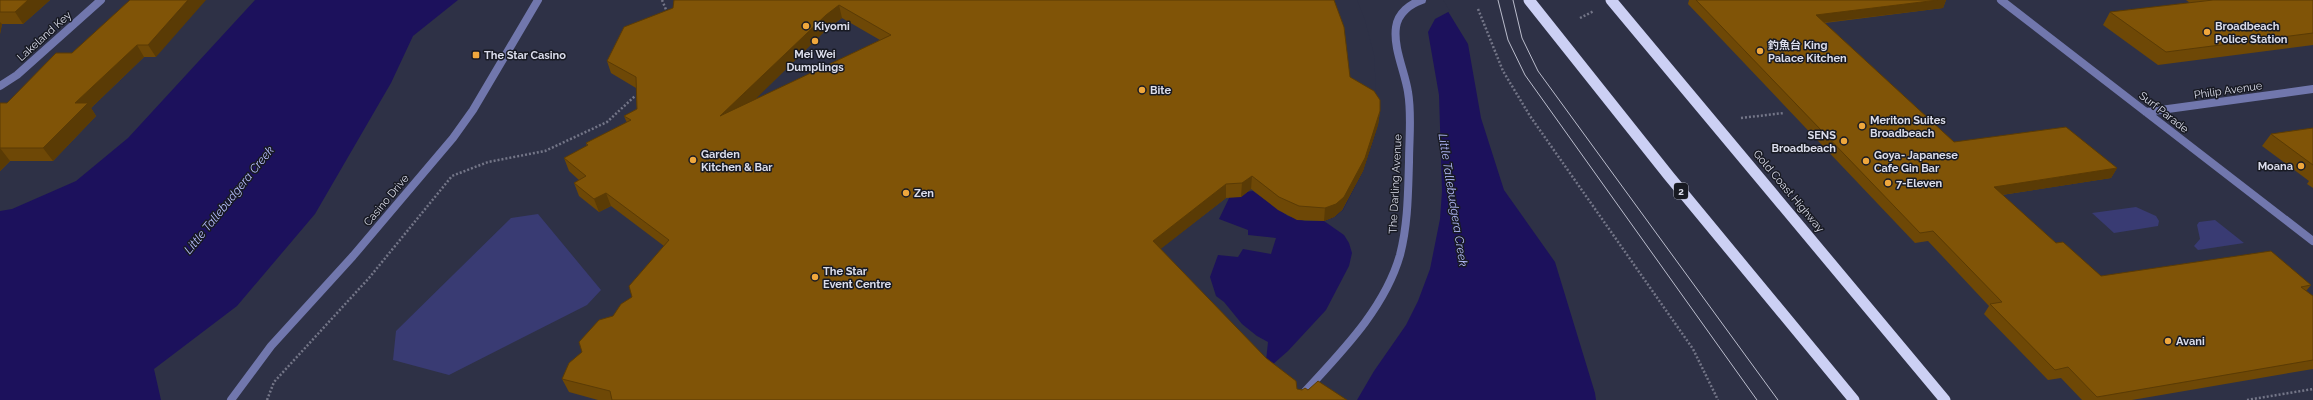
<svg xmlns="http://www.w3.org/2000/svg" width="2313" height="400" font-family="Raleway,'Noto Sans SC',sans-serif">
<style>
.green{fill:#393b73}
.water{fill:#1c115c}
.pier{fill:#2e3146}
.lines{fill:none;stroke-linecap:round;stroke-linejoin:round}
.path{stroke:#747688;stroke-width:2.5;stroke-dasharray:2 2;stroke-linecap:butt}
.minor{stroke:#7177ad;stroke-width:8}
.tertiary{stroke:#7177ad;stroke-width:8}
.trunk{stroke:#ccd0f4;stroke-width:11}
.tram{stroke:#bbbdcd;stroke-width:1}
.wall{fill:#6e4806;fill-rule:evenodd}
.shaded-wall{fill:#5a3b05}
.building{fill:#805407;stroke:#5a3b05;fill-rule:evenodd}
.poi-dot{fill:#efa73d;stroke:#181a23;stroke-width:1.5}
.labels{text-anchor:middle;stroke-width:3;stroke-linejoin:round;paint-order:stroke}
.shield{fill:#181a23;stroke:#a0a2af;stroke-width:1}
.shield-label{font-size:10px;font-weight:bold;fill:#dbddeb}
.poi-label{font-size:11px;font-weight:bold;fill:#dbddeb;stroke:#181a23;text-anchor:start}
.street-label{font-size:11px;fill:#dbddeb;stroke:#181a23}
.water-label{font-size:12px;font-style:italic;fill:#b5bcfd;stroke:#181a23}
</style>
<rect width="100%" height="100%" fill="#2e3146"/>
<!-- green -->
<path class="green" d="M 2136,207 L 2156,216 L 2159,221 L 2158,226 L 2114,233 L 2092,213 Z
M 538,214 L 601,290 L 587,305 L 449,375 L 393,360 L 396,331 L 511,218 Z
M 2215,220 L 2244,243 L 2198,250 L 2194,246 L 2200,239 L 2197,225 L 2199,222 Z"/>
<!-- water -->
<path class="water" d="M 255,0 L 458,0 L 413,36 L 391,83 L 315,214 L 237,306 L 154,369 L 161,400 L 0,400 L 0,211 L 12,209 L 76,181 L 128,138 Z
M 1441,0 L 1468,44 L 1481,118 L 1504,190 L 1555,262 L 1595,393 L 1596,400 L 1324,400 L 1265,371 L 1268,342 L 1257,336 L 1242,324 L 1224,302 L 1216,296 L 1210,277 L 1218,255 L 1238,257 L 1243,249 L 1271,254 L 1276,238 L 1248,235 L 1248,230 L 1219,219 L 1231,194 C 1242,200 1243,191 1253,191 L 1288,216 L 1305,221 L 1324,221 L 1334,217 L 1343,210 L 1363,171 L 1379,119 Z"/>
<!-- pier -->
<path class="pier" d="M 1357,0 L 1443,0 L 1450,11 L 1435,19 L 1428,32 L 1439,95 L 1442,191 L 1440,219 L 1430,269 L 1418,301 L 1406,325 L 1374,371 L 1357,400 L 1311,400 L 1265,371 L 1288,351 L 1326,310 L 1349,266 L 1352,253 L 1349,243 L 1344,235 L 1324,221 L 1334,217 L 1343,210 L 1363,171 L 1378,125 L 1374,55 L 1365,20 Z"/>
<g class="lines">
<!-- path -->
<path class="path" d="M 662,0 L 667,12
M 1478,9 L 1503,71 L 1530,116 L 1693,349 L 1718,400
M 1580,18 L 1594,11
M 1741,118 L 1784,113
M 267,400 L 274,382 L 369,278 L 452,176 L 488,162 L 545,151 L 607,122 L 635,96
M 2247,400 L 2313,389"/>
<!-- minor -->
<path class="minor" d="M 2001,0 L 2313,241
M 0,86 L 17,75 L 101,0
M 2146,112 L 2313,89
M 1300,397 C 1338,355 1384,311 1400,255 C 1408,224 1408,193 1409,162 C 1409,139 1412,115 1408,92 C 1405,72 1393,48 1396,27 C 1398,13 1410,4 1422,0"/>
<!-- tertiary -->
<path class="tertiary" d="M 231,400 L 271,346 L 353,256 L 453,138 L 473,110 L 538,0"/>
<!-- trunk -->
<path class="trunk" d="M 1529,0 L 1669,176 L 1854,400
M 1611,0 L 1945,400"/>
<!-- tram -->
<path class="tram" d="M 1498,0 L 1508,40 L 1525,75 L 1757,400
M 1513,0 L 1522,38 L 1538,71 L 1778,400"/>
</g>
<!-- wall -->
<path class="wall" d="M 0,0 L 50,0 L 23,24 L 2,24 L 0,34 Z
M 130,0 L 156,57 L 144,57 L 91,108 L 96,116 L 53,161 L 10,161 L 0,171 L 0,103 L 7,103 L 72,53 Z
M 674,0 L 1334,0 L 1350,77 L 1380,111 L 1378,125 L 1363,171 L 1342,210 L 1334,217 L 1324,221 L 1297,220 L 1278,210 L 1251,189 L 1241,197 L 1226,198 L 1160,249 L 1266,358 L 1297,389 L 1308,390 L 1347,400 L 598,400 L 569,392 L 562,379 L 582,352 L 613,316 L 632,297 L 664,246 L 611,206 L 599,212 L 579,196 L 574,183 L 579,180 L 569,171 L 564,158 L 587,146 L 586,143 L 627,123 L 624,116 L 637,109 L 636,88 L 611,73 L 607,61 L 673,8 ZM 842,18 L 880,40 L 754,100 L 828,28 Z
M 1689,0 L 1946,0 L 1943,8 L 1825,23 L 1954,142 L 2117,168 L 2111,178 L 2002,195 L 2056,243 L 2101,276 L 2311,285 L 2306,291 L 2313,296 L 2313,369 L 2132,400 L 2082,400 L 2061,378 L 2048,380 L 1984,314 L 1989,306 L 1928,241 L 1915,243 L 1688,4 Z
M 2186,0 L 2313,0 L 2313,45 L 2158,65 L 2103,25 L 2110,12 L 2190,3 Z
M 2313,128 L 2313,188 L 2307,184 L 2309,181 L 2262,146 L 2271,134 Z"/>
<!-- shaded-wall -->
<path class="shaded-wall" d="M 28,0 L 50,0 L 23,24 L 15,12 Z
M 188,0 L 206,0 L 156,57 L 148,45 Z
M 1938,0 L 1946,0 L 1943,8 L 1812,24 L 1816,15 Z
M 839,5 L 842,18 L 828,28 L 724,130 L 720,116 L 826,15 Z
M 0,22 L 2,24 L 0,34 Z
M 137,45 L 144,57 L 91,108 L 96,116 L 53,161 L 43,148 L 75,103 Z
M 1380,111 L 1378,125 L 1363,171 L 1342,210 L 1334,217 L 1324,221 L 1325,208 Z
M 0,148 L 10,161 L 0,171 Z
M 2117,168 L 2111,178 L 1988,197 L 1994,187 Z
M 1252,176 L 1251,189 L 1241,197 L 1242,183 Z
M 1226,184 L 1226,198 L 1153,255 L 1153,241 Z
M 606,193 L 611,206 L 599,212 L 594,199 Z"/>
<!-- building -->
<path class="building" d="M 0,0 L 28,0 L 15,12 L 0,12 Z
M 130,0 L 188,0 L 148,45 L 137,45 L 75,103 L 88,103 L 43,148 L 0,148 L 0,103 L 7,103 L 56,53 L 72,53 Z
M 674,0 L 1334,0 L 1344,27 L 1350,77 L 1374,91 L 1380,100 L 1380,111 L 1365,158 L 1344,197 L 1336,204 L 1325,208 L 1299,206 L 1279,197 L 1252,176 L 1242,183 L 1226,184 L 1153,241 L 1266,358 L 1296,381 L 1297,389 L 1302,390 L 1305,388 L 1308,390 L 1318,381 L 1347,400 L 612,400 L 610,391 L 562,379 L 569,363 L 582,352 L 579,342 L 599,320 L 613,316 L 621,304 L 632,297 L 629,286 L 669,240 L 606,193 L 594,199 L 574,183 L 586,176 L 564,158 L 588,145 L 586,143 L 631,120 L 624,116 L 637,109 L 636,77 L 607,61 L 624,27 L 673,8 ZM 839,5 L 891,35 L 720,116 L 826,15 Z
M 1696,0 L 1938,0 L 1816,15 L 1954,142 L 2066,127 L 2117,168 L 1994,187 L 2056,243 L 2063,242 L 2101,276 L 2271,251 L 2311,285 L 2301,287 L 2313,296 L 2313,360 L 2097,397 L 2068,367 L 2055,370 L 1990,304 L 2002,302 L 1933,231 L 1920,233 Z
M 2213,0 L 2313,0 L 2313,33 L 2166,52 L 2110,12 Z
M 2313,128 L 2313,165 L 2271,134 Z"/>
<!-- markers -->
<g class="poi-dot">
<circle cx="806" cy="26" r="4"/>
<circle cx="2207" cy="32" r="4"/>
<circle cx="815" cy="41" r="4"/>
<circle cx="1760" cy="51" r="4"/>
<rect x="472" y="51" width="8" height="8" rx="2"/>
<circle cx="1142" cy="90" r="4"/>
<circle cx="1862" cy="126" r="4"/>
<circle cx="1844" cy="141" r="4"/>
<circle cx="693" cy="160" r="4"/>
<circle cx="1866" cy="161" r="4"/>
<circle cx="2301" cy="166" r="4"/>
<circle cx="1888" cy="183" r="4"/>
<circle cx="906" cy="193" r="4"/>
<circle cx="815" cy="277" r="4"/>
<circle cx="2168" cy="341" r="4"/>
</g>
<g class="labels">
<!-- shield labels -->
<rect class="shield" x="1674" y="183" width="14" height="16" rx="3"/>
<g class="shield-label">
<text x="1681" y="195">2</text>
</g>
<!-- poi labels -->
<g class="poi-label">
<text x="814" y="30">Kiyomi</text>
<text x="2215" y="30">Broadbeach<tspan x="2215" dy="13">Police Station</tspan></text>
<text x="1768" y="49">釣魚台 King<tspan x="1768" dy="13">Palace Kitchen</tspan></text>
<text x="815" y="58" text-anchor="middle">Mei Wei<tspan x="815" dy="13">Dumplings</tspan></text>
<text x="484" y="59">The Star Casino</text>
<text x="1150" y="94">Bite</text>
<text x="1870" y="124">Meriton Suites<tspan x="1870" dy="13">Broadbeach</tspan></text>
<text x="1836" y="139" text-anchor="end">SENS<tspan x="1836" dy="13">Broadbeach</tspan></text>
<text x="701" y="158">Garden<tspan x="701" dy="13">Kitchen &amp; Bar</tspan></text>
<text x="1874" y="159">Goya- Japanese<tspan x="1874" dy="13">Cafe Gin Bar</tspan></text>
<text x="2293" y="170" text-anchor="end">Moana</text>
<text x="1896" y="187">7-Eleven</text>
<text x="914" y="197">Zen</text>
<text x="823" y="275">The Star<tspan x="823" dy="13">Event Centre</tspan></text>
<text x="2176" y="345">Avani</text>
</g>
<!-- street labels -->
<g class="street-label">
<text transform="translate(44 36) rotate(-42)" y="4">Lakeland Key</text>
<text transform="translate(2228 90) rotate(-8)" y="4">Philip Avenue</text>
<text transform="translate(2164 112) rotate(38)" y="4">Surf Parade</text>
<text transform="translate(1395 184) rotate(-87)" y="4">The Darling Avenue</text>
<text transform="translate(1789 191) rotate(50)" y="4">Gold Coast Highway</text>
<text transform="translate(386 200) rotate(-50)" y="4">Casino Drive</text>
</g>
<!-- water labels -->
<g class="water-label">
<text transform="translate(229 200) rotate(-51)" y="4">Little Tallebudgera Creek</text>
<text transform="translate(1453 200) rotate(81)" y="4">Little Tallebudgera Creek</text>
</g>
</g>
</svg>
